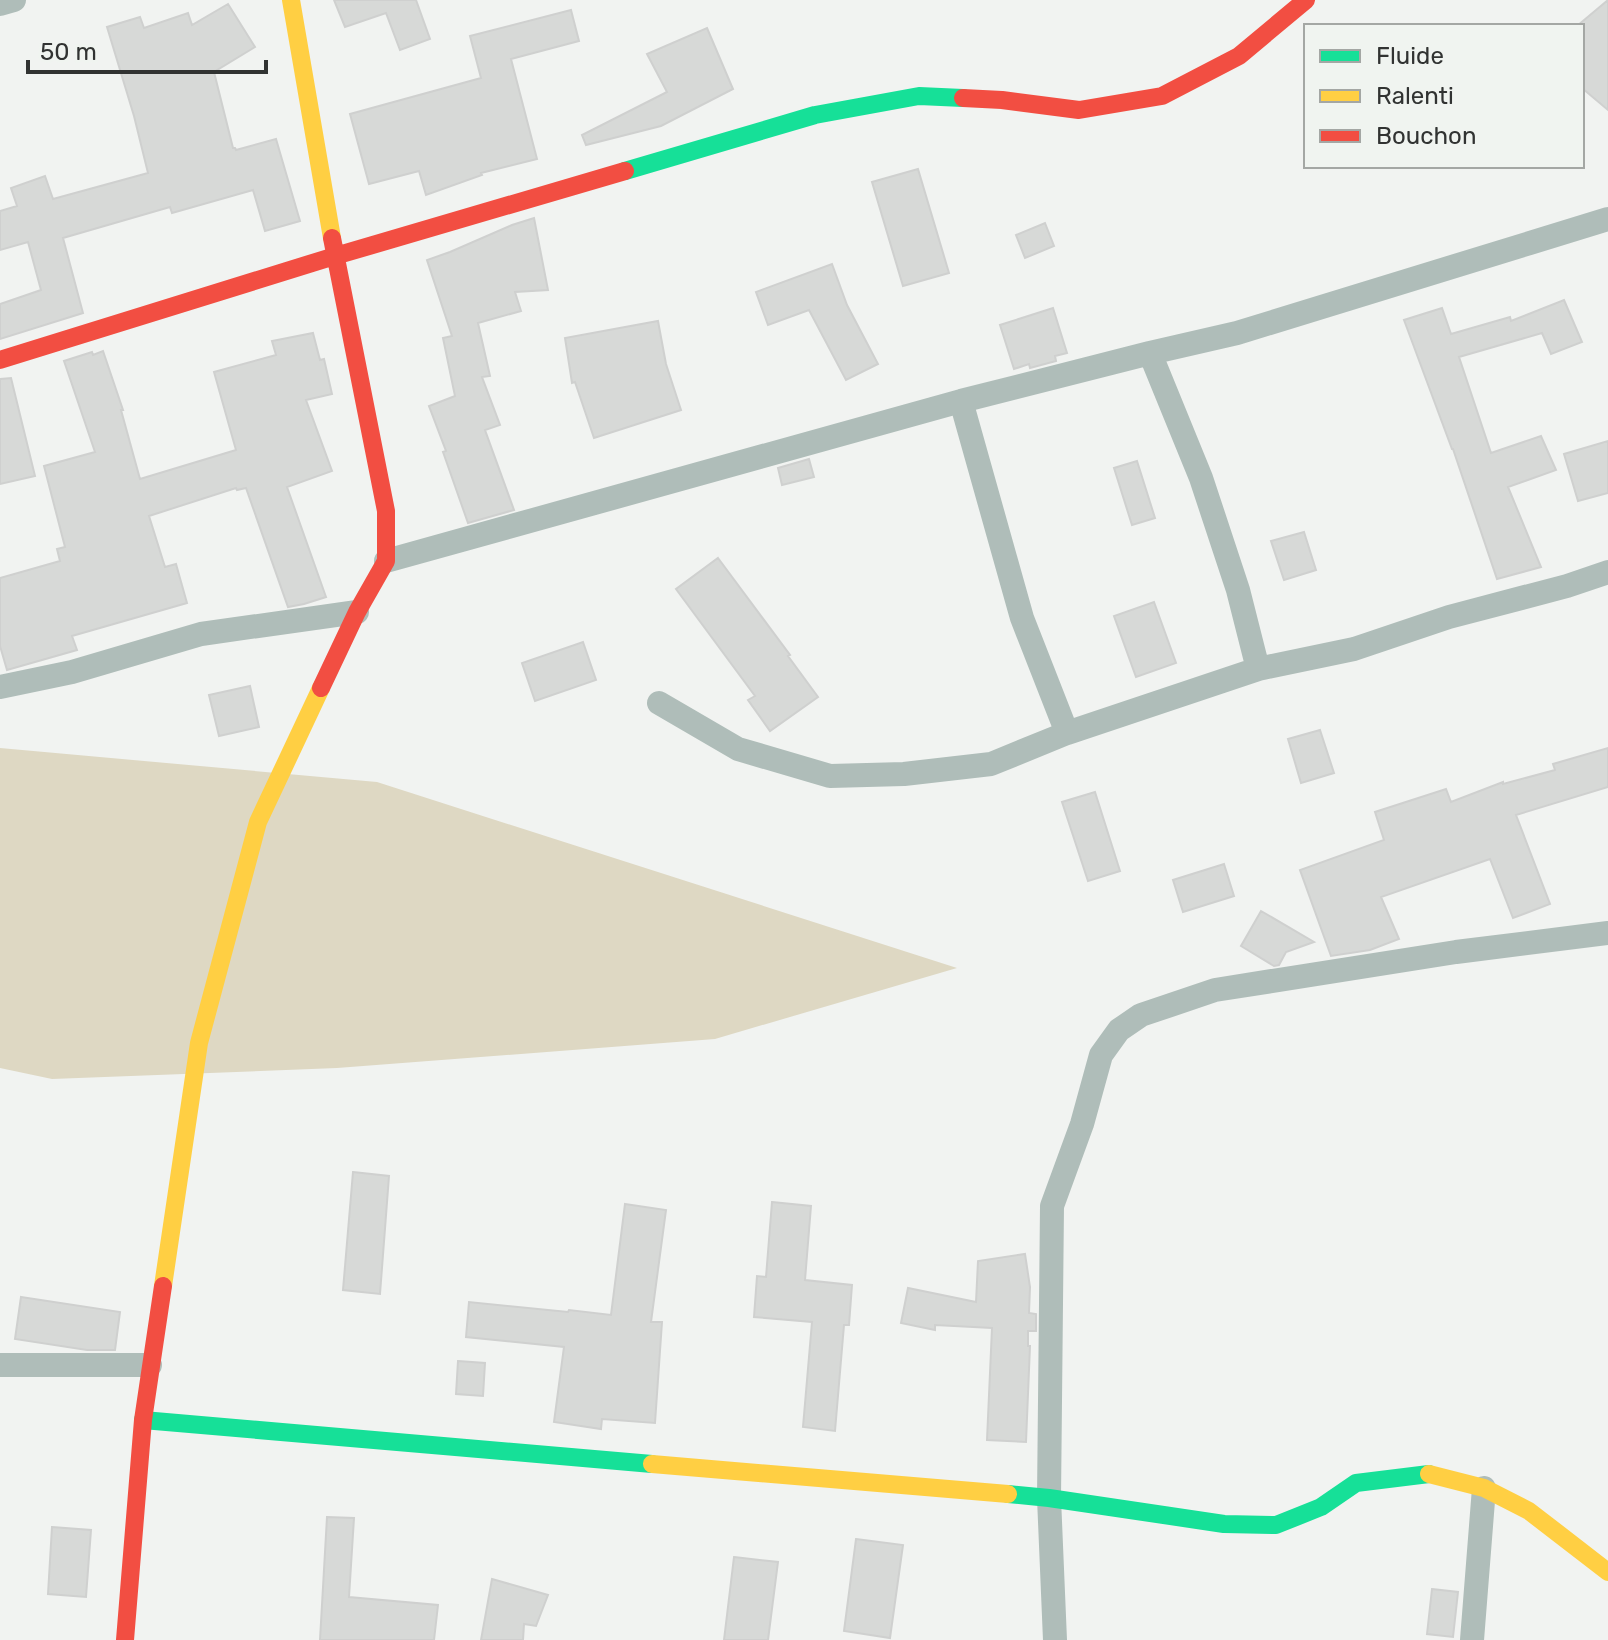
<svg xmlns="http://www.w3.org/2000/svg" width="1608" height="1640" font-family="Rubik,sans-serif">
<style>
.forest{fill:#ded8c3}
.building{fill:#d7d9d7;stroke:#cfd0cf;stroke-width:2}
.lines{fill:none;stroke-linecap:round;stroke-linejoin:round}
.street{stroke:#afbdb9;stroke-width:24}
.fast{stroke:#16e098;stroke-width:18}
.slow{stroke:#ffcf43;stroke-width:18}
.jam{stroke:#f24e42;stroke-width:18}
</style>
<rect width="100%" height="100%" fill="#f1f3f1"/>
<!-- forest -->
<path class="forest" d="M 0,748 L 377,782 L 957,968 L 715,1039 L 337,1068 L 52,1079 L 0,1068 Z"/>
<!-- building -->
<path class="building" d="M 334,0 L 416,0 L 430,39 L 400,50 L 386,13 L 345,27 Z
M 1608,0 L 1608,110 L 1582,88 L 1582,26 L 1577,26 Z
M 228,4 L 255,47 L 214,72 L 233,148 L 235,148 L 236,150 L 276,139 L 300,221 L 265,231 L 253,190 L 172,213 L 170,207 L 63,238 L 83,313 L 0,339 L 0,304 L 41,290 L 28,242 L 0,250 L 0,211 L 17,206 L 11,188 L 45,176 L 53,199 L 148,173 L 134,116 L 107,27 L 140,17 L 144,28 L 188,13 L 192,25 Z
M 571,10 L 579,41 L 511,59 L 537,159 L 481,173 L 482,175 L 426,195 L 419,171 L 369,184 L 350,114 L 481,78 L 470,36 Z
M 707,28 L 733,89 L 661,126 L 586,145 L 582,135 L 667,92 L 647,54 Z
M 918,169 L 949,273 L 903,286 L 872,182 Z
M 534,218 L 548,290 L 515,292 L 521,311 L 478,323 L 490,376 L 482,377 L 500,425 L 485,430 L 514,510 L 468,523 L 443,452 L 446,451 L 429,406 L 455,396 L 443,338 L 452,336 L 427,260 L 450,252 L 512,225 Z
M 1045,223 L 1054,246 L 1025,258 L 1016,235 Z
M 832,264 L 847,305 L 878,364 L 846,380 L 809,310 L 768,325 L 756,292 Z
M 1564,300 L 1582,342 L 1551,354 L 1542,333 L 1459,357 L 1491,453 L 1541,436 L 1556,470 L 1508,487 L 1541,567 L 1497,579 L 1453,449 L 1452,449 L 1404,320 L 1442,308 L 1451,334 L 1510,317 L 1511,321 Z
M 1053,308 L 1067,353 L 1055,356 L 1056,361 L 1030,368 L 1029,364 L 1014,369 L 1000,325 Z
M 658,321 L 666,364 L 681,410 L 594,438 L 575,382 L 572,383 L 565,338 Z
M 313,333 L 320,360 L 324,359 L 332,394 L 306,400 L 332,471 L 287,487 L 326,597 L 304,604 L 288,607 L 246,488 L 237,490 L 236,488 L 149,516 L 165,567 L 176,564 L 187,603 L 72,636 L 77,650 L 7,670 L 0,646 L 0,578 L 60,561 L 57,549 L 65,547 L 44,466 L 95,452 L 64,361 L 92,352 L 93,355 L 103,351 L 123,410 L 121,410 L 140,479 L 236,450 L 214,372 L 276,355 L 272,341 Z
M 11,378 L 35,476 L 0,484 L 0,379 Z
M 1608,441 L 1608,493 L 1578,501 L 1564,454 Z
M 809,459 L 814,477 L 782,485 L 778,468 Z
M 1137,461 L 1155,518 L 1132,525 L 1114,468 Z
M 1304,532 L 1316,570 L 1284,580 L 1271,541 Z
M 718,558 L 790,655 L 788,656 L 818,697 L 770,731 L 748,700 L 755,696 L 676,589 Z
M 1154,602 L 1176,663 L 1136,677 L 1114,616 Z
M 583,642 L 596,680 L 535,701 L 522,663 Z
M 250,686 L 259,727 L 219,736 L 209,695 Z
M 1320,730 L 1334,773 L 1301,783 L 1288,739 Z
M 1608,748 L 1608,787 L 1516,815 L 1550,904 L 1513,918 L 1490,859 L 1381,897 L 1399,939 L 1370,950 L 1331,956 L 1300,870 L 1384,840 L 1375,812 L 1446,789 L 1451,802 L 1503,782 L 1503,784 L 1555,770 L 1553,764 Z
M 1095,792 L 1120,871 L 1088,881 L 1062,802 Z
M 1224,864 L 1234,896 L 1183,912 L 1173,880 Z
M 1261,911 L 1314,942 L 1286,952 L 1279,965 L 1274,966 L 1241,946 Z
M 353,1172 L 389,1176 L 380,1294 L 343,1290 Z
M 772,1202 L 811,1206 L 805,1280 L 852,1285 L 849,1325 L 844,1325 L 835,1431 L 803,1427 L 812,1322 L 754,1317 L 757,1276 L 766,1277 Z
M 625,1204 L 666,1210 L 651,1322 L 662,1322 L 655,1423 L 602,1419 L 601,1429 L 554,1422 L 564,1347 L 466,1337 L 469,1302 L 568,1312 L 569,1310 L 611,1315 Z
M 1025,1254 L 1030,1287 L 1029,1313 L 1036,1314 L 1036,1331 L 1028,1331 L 1028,1346 L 1030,1346 L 1026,1442 L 987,1440 L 992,1328 L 935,1325 L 935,1330 L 901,1323 L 908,1288 L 976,1302 L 978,1261 Z
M 21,1297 L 120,1312 L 115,1350 L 87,1350 L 15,1339 Z
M 458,1361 L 485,1363 L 483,1396 L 456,1394 Z
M 327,1517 L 354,1518 L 349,1597 L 438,1605 L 434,1640 L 320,1640 Z
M 52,1527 L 91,1530 L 86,1597 L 48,1594 Z
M 856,1539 L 903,1545 L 890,1638 L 844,1631 Z
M 734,1557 L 778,1562 L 768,1640 L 724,1640 Z
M 492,1579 L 548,1595 L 536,1626 L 524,1624 L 523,1640 L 481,1640 Z
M 1432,1589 L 1458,1592 L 1453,1637 L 1427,1634 Z"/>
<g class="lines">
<!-- street -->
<path class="street" d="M 0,4 L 14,0
M 1150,353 L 1201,478 L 1238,590 L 1258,669
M 961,401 L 1022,618 L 1067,733
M 386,561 L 961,401 L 1150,353 L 1237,333 L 1608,219
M 0,687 L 72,672 L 201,634 L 357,612
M 659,703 L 738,749 L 830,776 L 904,774 L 991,764 L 1067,733 L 1258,669 L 1354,649 L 1449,617 L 1567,586 L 1608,572
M 0,1365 L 150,1365
M 1055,1640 L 1049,1498 L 1052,1206 L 1082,1124 L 1101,1055 L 1119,1030 L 1141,1015 L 1215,990 L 1456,952 L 1608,933
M 1472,1640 L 1484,1488"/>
<!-- fast -->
<path class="fast" d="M 625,171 L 815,115 L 919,96 L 963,98
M 143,1420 L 652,1464
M 1008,1494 L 1049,1498 L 1224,1524 L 1276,1525 L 1321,1507 L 1356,1483 L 1429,1474"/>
<!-- slow -->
<path class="slow" d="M 291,0 L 332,238
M 163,1286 L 199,1043 L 258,822 L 321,688
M 652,1464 L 1008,1494
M 1429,1474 L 1484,1488 L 1529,1511 L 1608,1572"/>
<!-- jam -->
<path class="jam" d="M 963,98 L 1002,100 L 1079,110 L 1162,96 L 1239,56 L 1306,0
M 0,360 L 335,256 L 625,171
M 321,688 L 357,612 L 386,561 L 386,511 L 332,238
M 125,1640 L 143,1420 L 163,1286"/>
</g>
<!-- legend -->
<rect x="1304" y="24" width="280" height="144" fill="#f0f4f0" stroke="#a4a7a4" stroke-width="2"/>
<rect x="1320" y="50" width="40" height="12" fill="#16e098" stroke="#a4a7a4" stroke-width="2"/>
<text x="1376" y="64" font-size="24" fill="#313332">Fluide</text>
<rect x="1320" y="90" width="40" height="12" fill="#ffcf43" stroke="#a4a7a4" stroke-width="2"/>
<text x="1376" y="104" font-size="24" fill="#313332">Ralenti</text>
<rect x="1320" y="130" width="40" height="12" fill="#f24e42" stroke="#a4a7a4" stroke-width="2"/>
<text x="1376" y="144" font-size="24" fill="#313332">Bouchon</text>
<!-- scale -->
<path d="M28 60v12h238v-12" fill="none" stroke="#313332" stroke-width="4"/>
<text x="40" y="60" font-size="24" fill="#313332" stroke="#f0f4f0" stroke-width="6" paint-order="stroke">50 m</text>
</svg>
